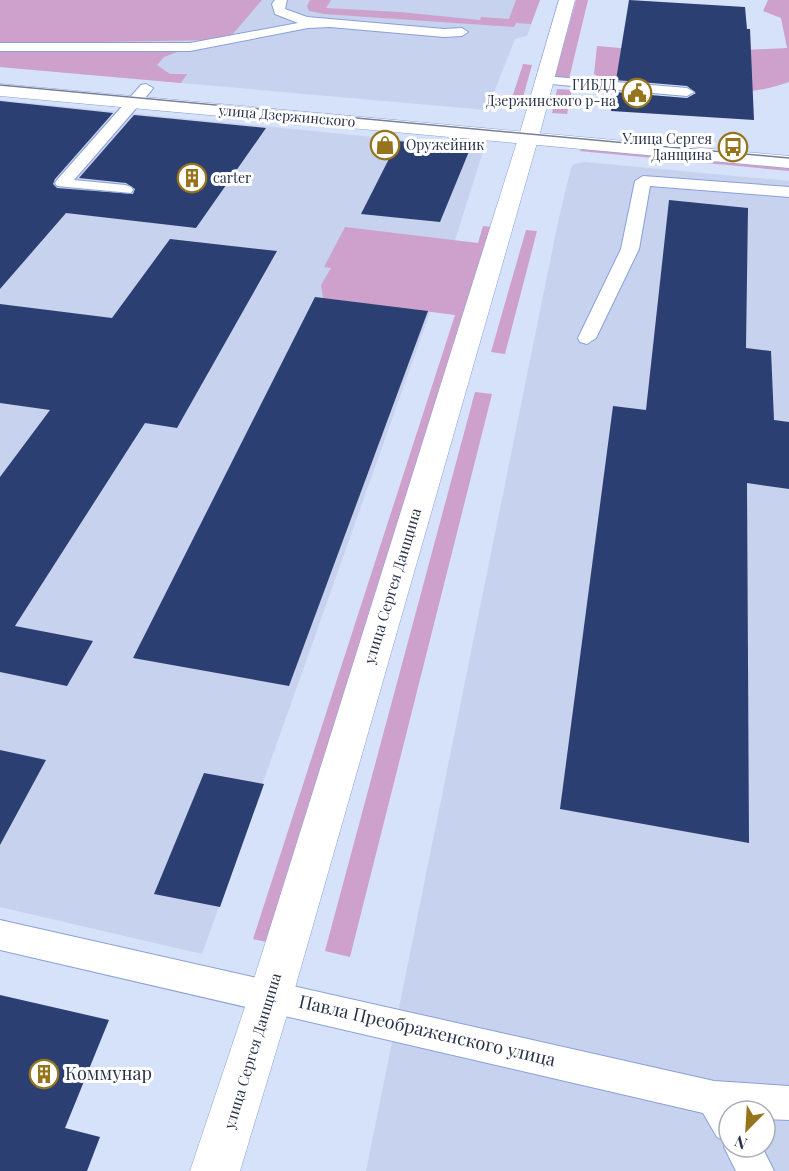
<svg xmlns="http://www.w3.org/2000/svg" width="789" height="1171" font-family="'Playfair Display',serif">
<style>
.built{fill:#c6d2ee;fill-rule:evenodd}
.green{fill:#cea1cd}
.building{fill:#2c3f72}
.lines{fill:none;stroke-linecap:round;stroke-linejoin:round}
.lane-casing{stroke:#88a0da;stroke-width:2}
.street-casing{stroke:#88a0da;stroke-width:1}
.secondary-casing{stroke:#88a0da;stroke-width:1}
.lane{fill:#fff;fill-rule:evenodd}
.street{fill:#fff;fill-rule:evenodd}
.secondary{fill:#fff;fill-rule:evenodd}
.tram{stroke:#757f98;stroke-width:1.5}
.labels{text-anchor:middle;stroke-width:6;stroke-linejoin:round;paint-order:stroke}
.far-poi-label{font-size:14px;fill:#28324a;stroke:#fff;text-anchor:end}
.far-street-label{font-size:14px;fill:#28324a;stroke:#fff}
.street-label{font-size:15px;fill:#28324a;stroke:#fff}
.near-street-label{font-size:18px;fill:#28324a;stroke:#fff}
.near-poi-label{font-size:18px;fill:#28324a;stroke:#fff;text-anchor:start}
</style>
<rect width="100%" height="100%" fill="#d6e1fa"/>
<!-- built -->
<path class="built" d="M 0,0 L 540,0 L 527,36 L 515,39 L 487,110 L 0,67 Z
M 0,100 L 484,148 L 451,253 L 202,954 L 0,907 Z
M 585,162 L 789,181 L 789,1171 L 366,1171 L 558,222 L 571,168 L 574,164 ZM 729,1111 L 765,1111 L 765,1147 L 729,1147 Z"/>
<!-- green -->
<path class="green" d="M 0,0 L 262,0 L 231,36 L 211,40 L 0,44 Z
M 310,0 L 331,0 L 326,8 L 400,12 L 480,20 L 481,17 L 509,19 L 516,0 L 540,0 L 531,24 L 516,23 L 514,27 L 324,14 L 309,11 L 307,6 Z
M 576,0 L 588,0 L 569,79 L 554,78 Z
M 768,0 L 789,0 L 789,82 C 759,93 727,95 695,93 L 686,69 L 657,83 L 604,80 L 594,74 L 597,46 L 680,53 L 787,48 L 781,18 L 763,11 Z
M 0,50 L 180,51 L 164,57 L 157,65 L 170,74 L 187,74 L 181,83 L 0,67 Z
M 523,64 L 532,65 L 520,108 L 509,107 Z
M 557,89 L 572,90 L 567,114 L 552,113 Z
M 584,149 L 789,168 L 789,171 L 579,151 Z
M 483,226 L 493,227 L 271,943 L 253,939 L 455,315 L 323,298 L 321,285 L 331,268 L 324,267 L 345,227 L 478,243 Z
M 526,230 L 537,231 L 505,354 L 491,352 Z
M 475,392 L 492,394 L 350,957 L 325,951 Z"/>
<!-- building -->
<path class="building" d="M 629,0 L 745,7 L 747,29 L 750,29 L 754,120 L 611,111 L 614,92 L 687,98 L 696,93 L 687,86 L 616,80 Z
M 0,101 L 113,113 L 55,179 L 53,184 L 57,188 L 133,194 L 135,189 L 126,183 L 79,178 L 134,115 L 266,128 L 196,228 L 66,213 L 0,289 Z
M 398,141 L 470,149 L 440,222 L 361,214 Z
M 669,200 L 748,208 L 746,348 L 771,351 L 774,420 L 789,422 L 789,489 L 747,483 L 749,843 L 560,809 L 613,406 L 646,410 Z
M 170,239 L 277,251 L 177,428 L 145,423 L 15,626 L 93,641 L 67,686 L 0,672 L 0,477 L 50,410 L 0,403 L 0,304 L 112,318 Z
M 315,297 L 428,311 L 289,686 L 133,658 Z
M 0,750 L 46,760 L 0,845 Z
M 204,773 L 264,784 L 220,907 L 154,894 Z
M 0,995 L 109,1020 L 65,1128 L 100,1137 L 87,1171 L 0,1171 Z"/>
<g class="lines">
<!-- lane casing -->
<g class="lane-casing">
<path id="lane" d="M 275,0 L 287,0 L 285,9 L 307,17 L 444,29 L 462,28 L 468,32 L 462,36 L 444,37 L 330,27 L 308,28 L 190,51 L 0,51 L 0,43 L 190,43 L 298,23 L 275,14 L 272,4 Z
M 544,76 L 687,88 L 694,92 L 687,96 L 539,83 L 537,80 Z
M 146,84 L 153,88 L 151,91 L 74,180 L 125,185 L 131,187 L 133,190 L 131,193 L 57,186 L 55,183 L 57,180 L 141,85 Z
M 643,176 L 789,187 L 789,197 L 650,186 L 639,249 L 596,338 L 587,344 L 580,342 L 578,338 L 621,249 L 635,181 Z
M 0,920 L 714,1081 L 789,1086 L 789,1120 L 765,1119 L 765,1111 L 729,1111 L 729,1147 L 762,1147 L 774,1171 L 736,1171 L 724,1147 L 726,1142 L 717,1137 L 703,1113 L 0,950 Z"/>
</g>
<!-- street casing -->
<g class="street-casing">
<path id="street" d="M 559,0 L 575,0 L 541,129 L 293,995 L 240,1171 L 190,1171 L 249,995 L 521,129 Z"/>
</g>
<!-- secondary casing -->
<g class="secondary-casing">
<path id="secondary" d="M 0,84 L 789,156 L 789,168 L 0,96 Z"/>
</g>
<!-- lane -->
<use href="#lane" class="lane"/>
<!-- street -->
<use href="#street" class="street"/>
<!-- secondary -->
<use href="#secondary" class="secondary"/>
<!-- tram -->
<path class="tram" d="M 0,85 L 789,158"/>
</g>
<!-- icons -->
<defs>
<g id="civic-ring" transform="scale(1.5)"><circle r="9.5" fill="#fff" stroke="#95741c" stroke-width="1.5"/><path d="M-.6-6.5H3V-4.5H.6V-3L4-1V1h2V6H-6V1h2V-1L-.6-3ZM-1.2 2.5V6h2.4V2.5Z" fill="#95741c"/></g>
<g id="shop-ring" transform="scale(1.5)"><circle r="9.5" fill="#fff" stroke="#95741c" stroke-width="1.5"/><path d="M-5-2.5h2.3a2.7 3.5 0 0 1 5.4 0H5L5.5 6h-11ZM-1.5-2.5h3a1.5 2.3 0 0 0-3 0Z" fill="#95741c"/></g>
<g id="bus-ring" transform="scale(1.5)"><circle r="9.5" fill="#fff" stroke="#95741c" stroke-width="1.5"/><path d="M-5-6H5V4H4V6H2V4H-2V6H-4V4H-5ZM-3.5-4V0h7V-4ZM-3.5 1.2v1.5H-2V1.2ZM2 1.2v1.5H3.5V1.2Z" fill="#95741c"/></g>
<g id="building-ring" transform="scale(1.5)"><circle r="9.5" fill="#fff" stroke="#95741c" stroke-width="1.5"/><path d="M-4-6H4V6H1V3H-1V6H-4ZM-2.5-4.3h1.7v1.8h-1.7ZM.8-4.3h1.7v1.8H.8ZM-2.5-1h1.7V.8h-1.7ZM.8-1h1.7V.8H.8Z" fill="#95741c"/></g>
</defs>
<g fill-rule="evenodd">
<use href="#civic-ring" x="637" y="93"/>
<use href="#shop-ring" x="385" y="145"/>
<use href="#bus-ring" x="733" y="147"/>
<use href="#building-ring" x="192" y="178"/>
<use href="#building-ring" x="44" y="1074"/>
</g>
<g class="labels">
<!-- far-poi labels -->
<g class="far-poi-label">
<text x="616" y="90">ГИБДД<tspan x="616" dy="16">Дзержинского р-на</tspan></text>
<text x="712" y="144">Улица Сергея<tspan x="712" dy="16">Данщина</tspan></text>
<text x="406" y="150" text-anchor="start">Оружейник</text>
<text x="213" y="183" text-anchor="start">carter</text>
</g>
<!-- far-street labels -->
<g class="far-street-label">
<text transform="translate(287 116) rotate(5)" y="5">улица Дзержинского</text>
</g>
<!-- street labels -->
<g class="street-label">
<text transform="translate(393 586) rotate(-73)" y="5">улица Сергея Данщина</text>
<text transform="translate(253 1051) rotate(-73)" y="5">улица Сергея Данщина</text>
</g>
<!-- near-street labels -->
<g class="near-street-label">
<text transform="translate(427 1031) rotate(13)" y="6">Павла Преображенского улица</text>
</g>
<!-- near-poi labels -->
<g class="near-poi-label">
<text x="65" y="1080">Коммунар</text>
</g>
</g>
<!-- north arrow -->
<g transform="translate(747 1129) rotate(204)"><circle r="28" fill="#ffffff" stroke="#a9adb7" stroke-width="1.5"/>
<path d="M0-4.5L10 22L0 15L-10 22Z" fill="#95741c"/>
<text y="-9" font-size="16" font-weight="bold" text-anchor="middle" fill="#28324a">N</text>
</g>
</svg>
